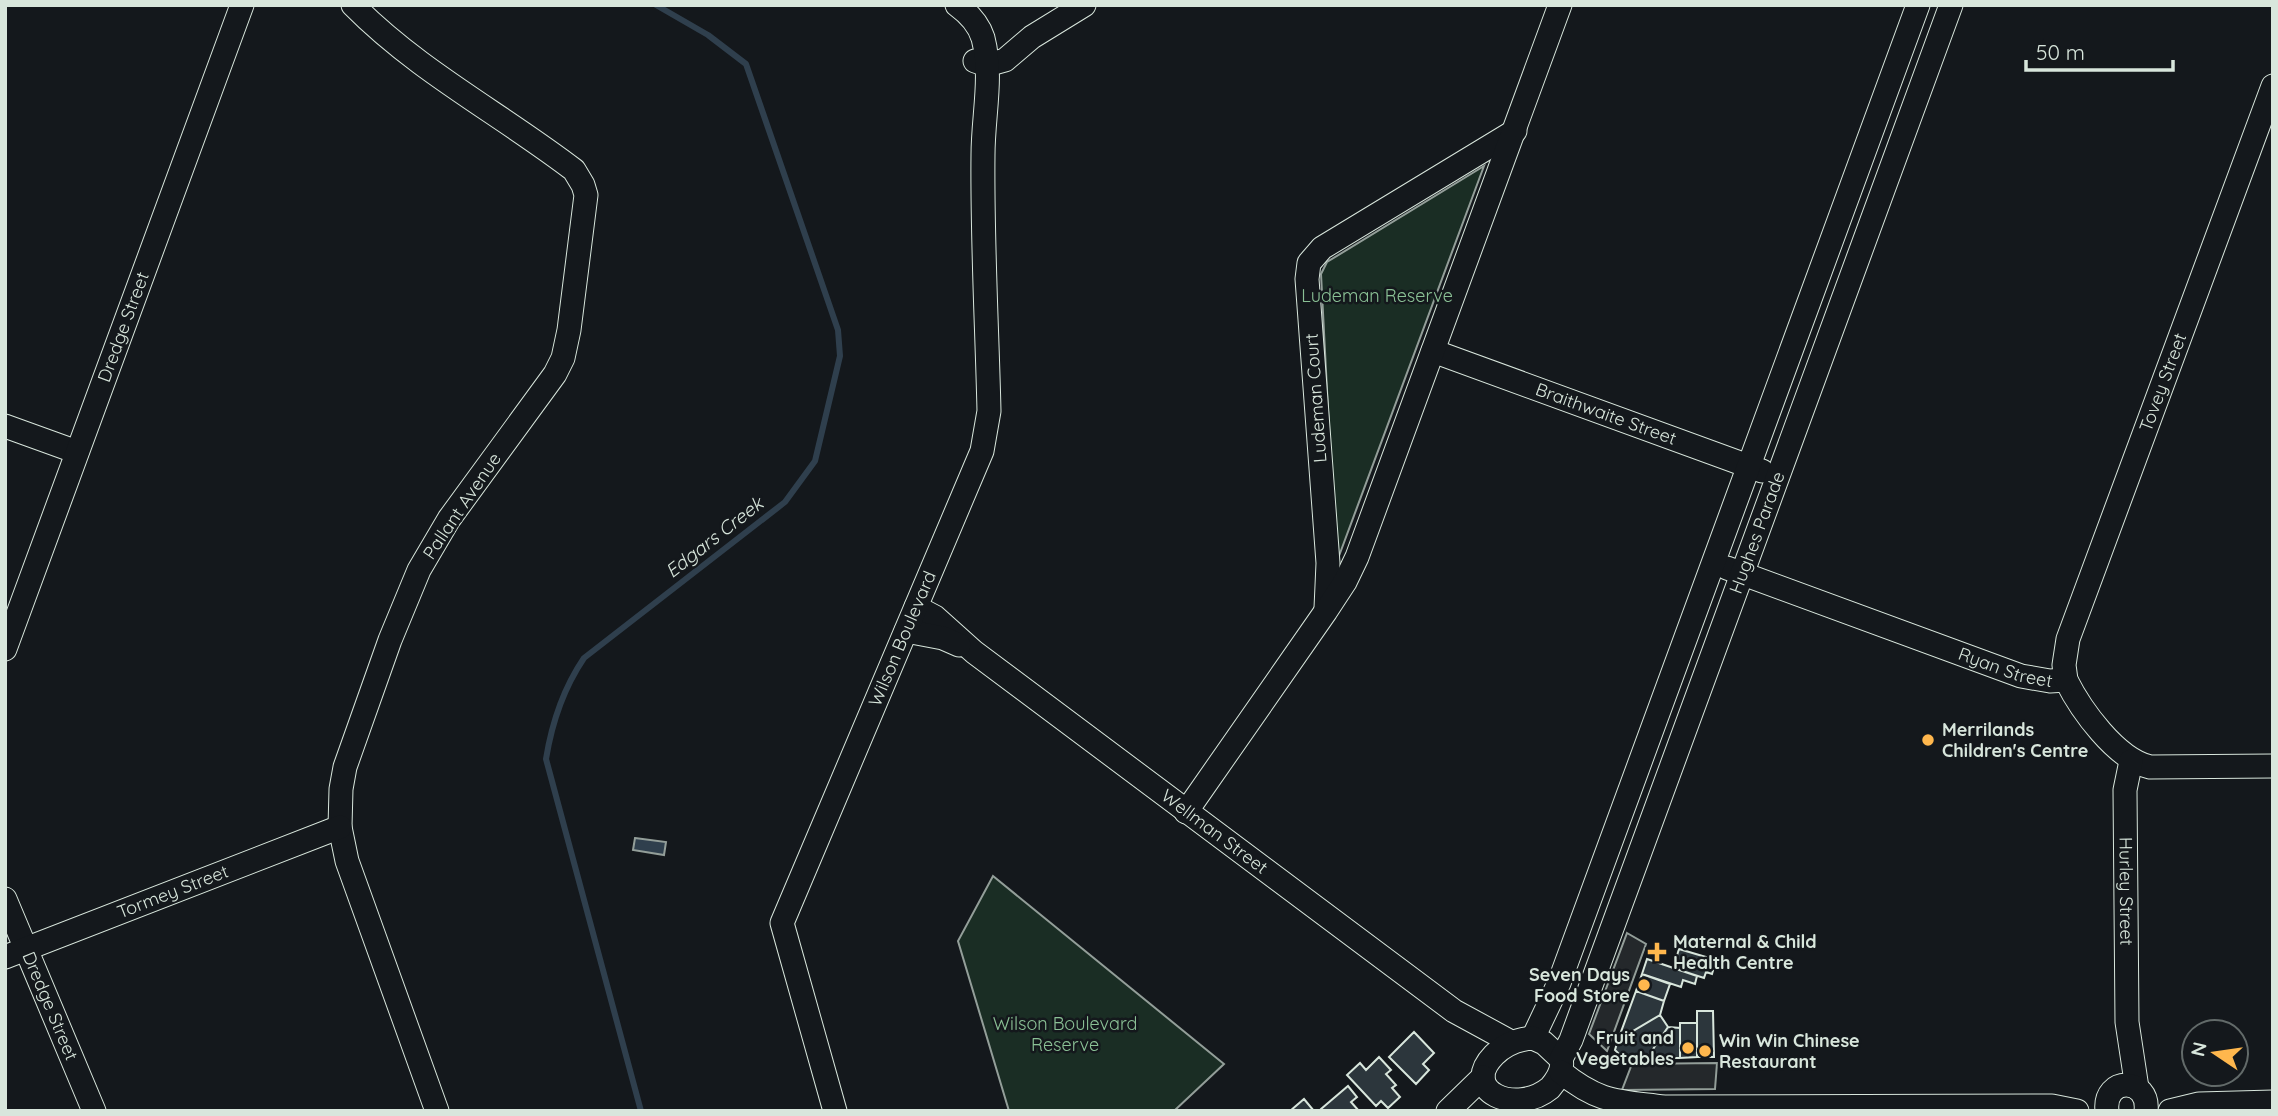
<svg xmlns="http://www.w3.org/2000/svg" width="2278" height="1116" font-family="Quicksand,sans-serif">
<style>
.green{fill:#1a2d24;stroke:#939e99;stroke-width:2}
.parking{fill:#24282b;stroke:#939e99;stroke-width:2}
.water{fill:#2f3f4d;stroke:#939e99;stroke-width:2}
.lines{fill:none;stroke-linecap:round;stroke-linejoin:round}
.stream{stroke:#2f3f4d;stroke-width:6}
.building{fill:#2c363c;stroke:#d8e6dc;stroke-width:2}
.minor-casing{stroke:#d8e6dc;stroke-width:25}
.minor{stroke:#14181c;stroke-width:23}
.poi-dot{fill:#ffb74d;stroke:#14181c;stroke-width:2.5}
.labels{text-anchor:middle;stroke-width:5;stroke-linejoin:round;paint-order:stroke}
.park-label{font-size:18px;fill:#8ac095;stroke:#14181c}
.street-label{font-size:18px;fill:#d8e6dc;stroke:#14181c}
.poi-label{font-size:18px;font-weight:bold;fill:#d8e6dc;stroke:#14181c;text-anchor:start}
.water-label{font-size:19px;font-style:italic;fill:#d8e6dc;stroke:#14181c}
</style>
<rect width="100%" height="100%" fill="#14181c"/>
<!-- green -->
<path class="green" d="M 1484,166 L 1336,564 L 1321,274 L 1327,262 Z
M 993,876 L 1224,1064 L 1174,1111 L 1009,1111 L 958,941 Z"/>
<!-- parking -->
<path class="parking" d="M 1627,933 L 1646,944 L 1607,1051 L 1589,1034 Z
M 1717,1063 L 1715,1089 L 1622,1090 L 1632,1064 Z"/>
<!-- water -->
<path class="water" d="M 635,838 L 666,842 L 664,855 L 633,850 Z"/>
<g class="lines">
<!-- stream -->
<path class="stream" d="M 641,1111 L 546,759 C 552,722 563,689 584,658 L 785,502 L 815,461 L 840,356 L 838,330 L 746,64 L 708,35 L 656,5"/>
</g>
<!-- building -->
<path class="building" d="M 1679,949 L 1716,960 L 1712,974 L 1706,972 L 1704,978 L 1673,968 Z
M 1647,959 L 1697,976 L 1695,984 L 1683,980 L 1681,987 L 1642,974 Z
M 1642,974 L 1670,984 L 1664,1001 L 1636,991 Z
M 1636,991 L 1664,1001 L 1660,1015 L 1618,1040 Z
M 1697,1011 L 1713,1011 L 1714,1057 L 1697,1057 Z
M 1660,1015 L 1668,1027 L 1647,1058 L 1622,1057 L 1615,1050 L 1618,1040 Z
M 1680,1023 L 1697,1023 L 1697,1057 L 1680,1058 Z
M 1668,1027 L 1680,1028 L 1680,1058 L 1647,1058 Z
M 1414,1032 L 1434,1053 L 1423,1064 L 1429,1070 L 1416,1084 L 1389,1057 Z
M 1379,1057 L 1391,1070 L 1386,1074 L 1396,1085 L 1392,1088 L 1400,1097 L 1388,1108 L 1381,1101 L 1376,1106 L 1347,1075 L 1360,1063 L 1366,1070 Z
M 1348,1086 L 1357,1097 L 1351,1102 L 1359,1111 L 1322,1111 L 1321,1109 Z
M 1304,1099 L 1314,1111 L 1290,1111 Z"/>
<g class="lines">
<!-- minor casing -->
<g class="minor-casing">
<g id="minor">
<path d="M 353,5 C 418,71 501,114 574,170 L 583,185 L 586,195 L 569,330 L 563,358 L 555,374 L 449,519 L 419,570 L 390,640 L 345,767 L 341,789 L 340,827 L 347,861 L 437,1111"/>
<path d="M 975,61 L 987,65 L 1005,60 L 1032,37 L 1084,5"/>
<path id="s1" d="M 1433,351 L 1762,471"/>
<path d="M 5,426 L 77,452"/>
<path id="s2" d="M 1727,568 L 2021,676 L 2050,681 L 2066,680 C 2081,710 2116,759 2150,767 L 2273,766"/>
<path id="s3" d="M 916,607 L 935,617 L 974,652 L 1454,1011 L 1511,1042"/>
<path d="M 1326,608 L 1328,563 L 1307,279 L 1309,263 L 1322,248 L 1515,131"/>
<path d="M 906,631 L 943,638 L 959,645"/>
<path id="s4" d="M 5,649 L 242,5"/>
<path id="s5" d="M 2066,680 L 2064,665 L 2068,639 L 2273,86"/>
<path id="s6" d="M 2131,761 L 2125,790 L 2127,1022 L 2137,1088"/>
<path d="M 1186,812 L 1326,611 L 1345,582 L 1357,557 L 1560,5"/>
<path id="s7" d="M 5,899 L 94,1111"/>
<path id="s8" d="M 5,957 L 340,827"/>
<path d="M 1533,1038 L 1559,983 L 1918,5"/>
<path d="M 1533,1038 L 1544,1043 L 1561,1059 C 1564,1070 1557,1080 1550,1088 C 1516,1116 1459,1091 1494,1055 C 1505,1044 1517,1039 1533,1038 Z"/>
<path id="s9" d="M 1561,1059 L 1571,1040 L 1951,5"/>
<path d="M 1561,1072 C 1599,1103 1617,1101 1664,1107 L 2052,1106 L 2077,1111"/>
<path id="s10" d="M 835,1111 L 782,923 L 982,451 L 989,411 C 987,326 982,240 983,155 C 983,115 993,77 983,38 C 979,25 968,13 957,5"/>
<path d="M 1448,1111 L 1483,1077"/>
<path d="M 2107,1111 C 2103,1076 2150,1077 2146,1111"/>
<path d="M 2170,1111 L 2199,1104 L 2273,1102"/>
</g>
</g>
<!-- minor -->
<use href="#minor" class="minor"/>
</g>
<!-- markers -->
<g class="poi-dot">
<circle cx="1928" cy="740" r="7"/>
<path d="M1653.5 941.5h7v7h7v7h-7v7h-7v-7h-7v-7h7z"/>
<circle cx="1644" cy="985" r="7"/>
<circle cx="1688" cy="1048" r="7"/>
<circle cx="1705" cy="1051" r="7"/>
</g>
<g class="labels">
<!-- park labels -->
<g class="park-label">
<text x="1377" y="302">Ludeman Reserve</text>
<text x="1065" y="1030">Wilson Boulevard<tspan x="1065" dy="21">Reserve</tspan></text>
</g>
<!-- street labels -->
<g class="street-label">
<text dy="6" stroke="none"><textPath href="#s4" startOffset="343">Dredge Street</textPath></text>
<text dy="6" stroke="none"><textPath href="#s5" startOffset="315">Tovey Street</textPath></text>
<text transform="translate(1316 398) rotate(-94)" y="6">Ludeman Court</text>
<text dy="6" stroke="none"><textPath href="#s1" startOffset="184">Braithwaite Street</textPath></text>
<text transform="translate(462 506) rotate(-56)" y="6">Pallant Avenue</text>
<text dy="6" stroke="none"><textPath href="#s9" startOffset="562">Hughes Parade</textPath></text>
<text dy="6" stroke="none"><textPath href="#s10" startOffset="504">Wilson Boulevard</textPath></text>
<text dy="6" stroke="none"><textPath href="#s2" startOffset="296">Ryan Street</textPath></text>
<text dy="6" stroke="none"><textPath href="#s3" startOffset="374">Wellman Street</textPath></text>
<text dy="6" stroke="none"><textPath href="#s6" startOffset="131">Hurley Street</textPath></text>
<text dy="6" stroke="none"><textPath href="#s8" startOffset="180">Tormey Street</textPath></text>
<text dy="6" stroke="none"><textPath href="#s7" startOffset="116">Dredge Street</textPath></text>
</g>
<!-- poi labels -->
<g class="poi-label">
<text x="1942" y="736">Merrilands<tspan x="1942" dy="21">Children's Centre</tspan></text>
<text x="1673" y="948">Maternal &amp; Child<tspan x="1673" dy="21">Health Centre</tspan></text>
<text x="1630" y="981" text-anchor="end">Seven Days<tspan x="1630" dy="21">Food Store</tspan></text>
<text x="1674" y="1044" text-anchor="end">Fruit and<tspan x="1674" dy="21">Vegetables</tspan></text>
<text x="1719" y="1047">Win Win Chinese<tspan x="1719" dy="21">Restaurant</tspan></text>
</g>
<!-- water labels -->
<g class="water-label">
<text transform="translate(714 537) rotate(-38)" y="7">Edgars Creek</text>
</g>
</g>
<!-- border -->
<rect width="2278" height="1116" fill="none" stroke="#d8e6dc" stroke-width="14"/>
<!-- north arrow -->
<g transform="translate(2215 1053) rotate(283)"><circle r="33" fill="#14181c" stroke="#626a69" stroke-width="2"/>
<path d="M0-5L12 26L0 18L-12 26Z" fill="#ffb74d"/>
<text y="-10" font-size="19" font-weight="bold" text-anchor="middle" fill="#d8e6dc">N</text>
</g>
<!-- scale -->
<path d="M2026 60v10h147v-10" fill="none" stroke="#d8e6dc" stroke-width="3.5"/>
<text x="2036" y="60" font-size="21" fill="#d8e6dc" stroke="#14181c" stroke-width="5" paint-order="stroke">50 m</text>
</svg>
